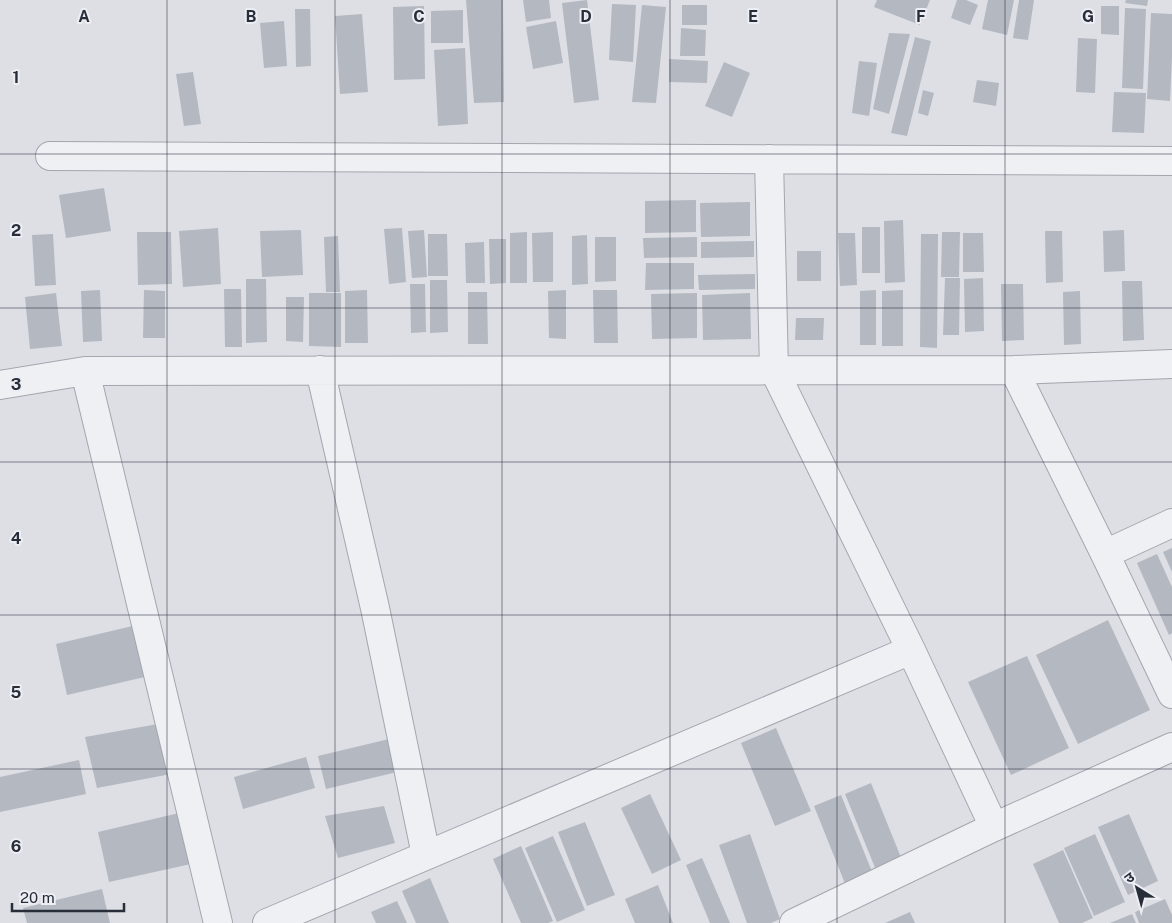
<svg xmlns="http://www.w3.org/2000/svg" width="1172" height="923" font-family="'Public Sans','Noto Sans Devanagari',sans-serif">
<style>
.building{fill:#b4b8c1}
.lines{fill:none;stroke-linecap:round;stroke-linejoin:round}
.minor-casing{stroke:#a3a6ae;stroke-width:30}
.minor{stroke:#eff0f4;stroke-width:28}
.grid{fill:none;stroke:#282d3a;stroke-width:1;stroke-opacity:0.55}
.grid-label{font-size:16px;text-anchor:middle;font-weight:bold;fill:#282d3a;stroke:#eceef3;stroke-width:4;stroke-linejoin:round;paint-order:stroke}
</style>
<rect width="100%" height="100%" fill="#dddfe5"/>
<!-- building -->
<path class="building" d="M 466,0 L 503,0 L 504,102 L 474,103 Z
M 523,0 L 549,0 L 551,18 L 526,22 Z
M 587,0 L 599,100 L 574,103 L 562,3 Z
M 877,0 L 930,0 L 920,25 L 874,7 Z
M 957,0 L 966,0 L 978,5 L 970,25 L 951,18 Z
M 988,0 L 1014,0 L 1007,35 L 982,29 Z
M 1019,0 L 1034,0 L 1028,40 L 1013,38 Z
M 1126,0 L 1148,0 L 1147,6 L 1125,3 Z
M 612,4 L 636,5 L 633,62 L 609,60 Z
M 642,5 L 666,7 L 656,103 L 632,102 Z
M 682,5 L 707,5 L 707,25 L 682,25 Z
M 424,6 L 425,79 L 394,80 L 393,7 Z
M 1101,6 L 1119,6 L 1119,35 L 1101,34 Z
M 1125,8 L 1146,9 L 1143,89 L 1122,88 Z
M 295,9 L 310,9 L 311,66 L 296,67 Z
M 463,10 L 463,43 L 431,43 L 431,11 Z
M 1151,13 L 1172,14 L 1172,57 L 1170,101 L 1147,99 Z
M 362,14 L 368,92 L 340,94 L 335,16 Z
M 284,21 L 287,66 L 264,68 L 260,23 Z
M 556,21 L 563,63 L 533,69 L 526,27 Z
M 681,28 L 706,30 L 705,56 L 680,56 Z
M 889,33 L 910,34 L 889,114 L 873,109 Z
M 915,37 L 931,41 L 907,136 L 891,133 Z
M 1078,38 L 1097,39 L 1095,93 L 1076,92 Z
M 465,48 L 468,124 L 438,126 L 434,50 Z
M 669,59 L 708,61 L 707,83 L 669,82 Z
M 859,61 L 877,63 L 869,116 L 852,113 Z
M 724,62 L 750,73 L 732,117 L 705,106 Z
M 193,72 L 201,124 L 184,126 L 176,74 Z
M 977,80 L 999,83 L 996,106 L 973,102 Z
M 923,90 L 934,93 L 928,116 L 918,113 Z
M 1114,92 L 1146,93 L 1144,133 L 1112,132 Z
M 104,188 L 111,231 L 66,238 L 59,195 Z
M 696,200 L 696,232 L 645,233 L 645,201 Z
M 750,202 L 750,236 L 701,237 L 700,203 Z
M 903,220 L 905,282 L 885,283 L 884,221 Z
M 862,227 L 880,227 L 880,273 L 862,273 Z
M 218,228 L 221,284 L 183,287 L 179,231 Z
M 402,228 L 406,282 L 389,284 L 384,229 Z
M 301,230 L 303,275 L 262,277 L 260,231 Z
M 424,230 L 427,277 L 412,278 L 408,231 Z
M 1124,230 L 1125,271 L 1104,272 L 1103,231 Z
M 1045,231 L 1062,231 L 1063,282 L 1046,283 Z
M 137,232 L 171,232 L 172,284 L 138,285 Z
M 527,232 L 527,283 L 510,283 L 510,233 Z
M 553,232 L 553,282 L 533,282 L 532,233 Z
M 942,232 L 960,232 L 959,277 L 941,277 Z
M 838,233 L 855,233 L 857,285 L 840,286 Z
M 963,233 L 983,233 L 984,272 L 963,272 Z
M 53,234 L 56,285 L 35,286 L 32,235 Z
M 428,234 L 447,234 L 448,276 L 428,276 Z
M 921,234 L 938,234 L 937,348 L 920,347 Z
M 587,235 L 588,284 L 572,285 L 572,236 Z
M 338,236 L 340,292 L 326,292 L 324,237 Z
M 595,237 L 616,237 L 616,281 L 595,282 Z
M 697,237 L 697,257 L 644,258 L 643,238 Z
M 489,239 L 506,239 L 506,283 L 490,284 Z
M 754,241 L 754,257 L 701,258 L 701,242 Z
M 484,242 L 485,283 L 466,283 L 465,243 Z
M 797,251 L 821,251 L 821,281 L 797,281 Z
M 646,263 L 694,263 L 694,289 L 645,290 Z
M 755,274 L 755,289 L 699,290 L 698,275 Z
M 945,278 L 960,278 L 959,335 L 943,335 Z
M 983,278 L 984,331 L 965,332 L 964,279 Z
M 246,279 L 266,279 L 267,342 L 246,343 Z
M 430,280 L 447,280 L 448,332 L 430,333 Z
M 1122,281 L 1142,281 L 1144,340 L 1123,341 Z
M 410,284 L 425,284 L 426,332 L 411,333 Z
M 1001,284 L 1023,284 L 1024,340 L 1002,341 Z
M 224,289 L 241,289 L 242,347 L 225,347 Z
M 100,290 L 102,341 L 83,342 L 81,291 Z
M 144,290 L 165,291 L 165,338 L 143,338 Z
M 367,290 L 368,343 L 345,343 L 345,291 Z
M 566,290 L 566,339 L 549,338 L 548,291 Z
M 593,290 L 617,290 L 618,343 L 594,343 Z
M 876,290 L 876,345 L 860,345 L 860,291 Z
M 903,290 L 903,346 L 882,346 L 882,291 Z
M 1080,291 L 1081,344 L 1064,345 L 1063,292 Z
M 468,292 L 487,292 L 488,344 L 468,344 Z
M 56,293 L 62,346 L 30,349 L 25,297 Z
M 309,293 L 341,293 L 341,347 L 309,346 Z
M 697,293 L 697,338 L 652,339 L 651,294 Z
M 750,293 L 751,339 L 703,340 L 702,295 Z
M 286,297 L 304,297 L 303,342 L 286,341 Z
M 796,318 L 824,318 L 823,340 L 795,340 Z
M 1172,548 L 1172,572 L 1163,552 Z
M 1157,554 L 1172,587 L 1172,633 L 1169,635 L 1137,563 Z
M 1108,620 L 1150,710 L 1078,744 L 1036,655 Z
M 137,625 L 149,676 L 67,695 L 56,644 Z
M 1027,656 L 1069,748 L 1011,775 L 968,682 Z
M 158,724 L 171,774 L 97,788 L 85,737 Z
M 776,728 L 811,811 L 775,826 L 741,743 Z
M 389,739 L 397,772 L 326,789 L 318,756 Z
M 306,757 L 315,788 L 243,809 L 234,777 Z
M 79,760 L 86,794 L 0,812 L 0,777 Z
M 871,783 L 902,860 L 876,870 L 845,794 Z
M 650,794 L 681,860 L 652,874 L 621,808 Z
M 841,795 L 873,874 L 846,886 L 814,806 Z
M 384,806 L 395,843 L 338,858 L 325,816 Z
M 179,813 L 191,864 L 109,882 L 98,832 Z
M 1129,814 L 1158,881 L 1128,895 L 1098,827 Z
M 585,822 L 615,895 L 587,906 L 558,832 Z
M 750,834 L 780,919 L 771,923 L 747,923 L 719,845 Z
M 1095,834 L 1125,902 L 1094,916 L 1064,848 Z
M 553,836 L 585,910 L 557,922 L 525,848 Z
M 521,846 L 553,921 L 548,923 L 521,923 L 493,859 Z
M 1063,850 L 1093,918 L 1082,923 L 1059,923 L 1033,864 Z
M 702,858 L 730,923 L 710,923 L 686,865 Z
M 430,878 L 449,923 L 416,923 L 402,891 Z
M 658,885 L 673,923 L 635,923 L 625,899 Z
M 102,889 L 110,923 L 27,923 L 23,908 Z
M 1165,899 L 1172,915 L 1172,923 L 1139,923 L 1135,912 Z
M 397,901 L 407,923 L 376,923 L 371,912 Z
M 910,912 L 915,923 L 885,923 Z
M 1132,914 L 1136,923 L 1110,923 Z"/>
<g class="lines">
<!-- minor casing -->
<g class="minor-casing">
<path id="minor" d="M 50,156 L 1172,161
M 769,159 L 774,370 L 911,650 L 994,827
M 320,370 L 375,608 L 426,855
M 1014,370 L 1105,554 L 1172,694
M 85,371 L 218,923
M 0,385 L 85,371 L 1014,370 L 1172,364
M 1105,554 L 1172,523
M 267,923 L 911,650
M 794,923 L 994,827 L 1172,747"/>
</g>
<!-- minor -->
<use href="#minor" class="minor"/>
</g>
<!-- grid -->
<path class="grid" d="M 167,0 L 167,923M 335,0 L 335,923M 502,0 L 502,923M 670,0 L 670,923M 837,0 L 837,923M 1005,0 L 1005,923M 0,154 L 1172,154M 0,308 L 1172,308M 0,462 L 1172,462M 0,615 L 1172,615M 0,769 L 1172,769"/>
<g class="grid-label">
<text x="84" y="22">A</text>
<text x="251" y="22">B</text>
<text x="419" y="22">C</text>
<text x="586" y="22">D</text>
<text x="753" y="22">E</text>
<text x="921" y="22">F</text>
<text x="1088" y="22">G</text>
<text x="16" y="83">1</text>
<text x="16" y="236">2</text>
<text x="16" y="390">3</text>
<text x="16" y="544">4</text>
<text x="16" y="698">5</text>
<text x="16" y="852">6</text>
</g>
<!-- north arrow -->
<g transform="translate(1137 888) rotate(323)" stroke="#eceef3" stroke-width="4" paint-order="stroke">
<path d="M0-4L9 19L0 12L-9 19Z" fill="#282d3a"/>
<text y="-8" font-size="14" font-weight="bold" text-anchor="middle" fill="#282d3a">उ</text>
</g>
<!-- scale -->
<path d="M12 903v8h112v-8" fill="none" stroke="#282d3a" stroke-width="2.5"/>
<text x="20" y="903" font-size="15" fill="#282d3a" stroke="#eceef3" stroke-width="4" paint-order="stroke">20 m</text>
</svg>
